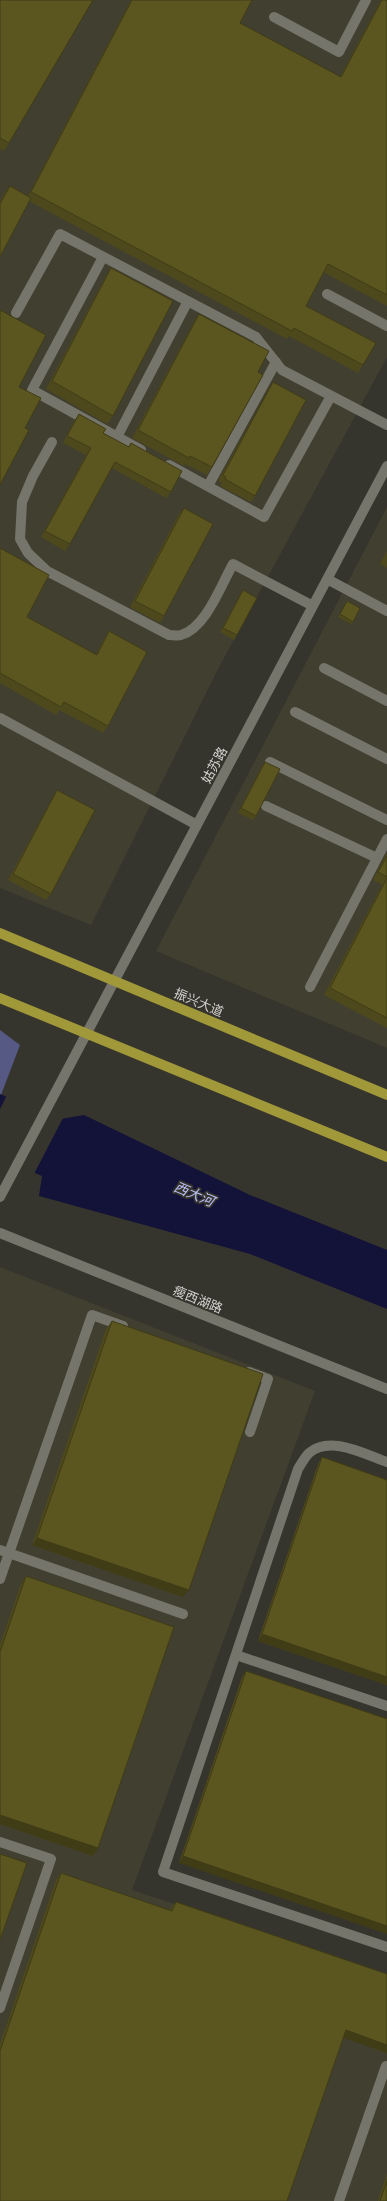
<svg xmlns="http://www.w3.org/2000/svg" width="387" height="2201" font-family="'Source Sans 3','Noto Sans SC',sans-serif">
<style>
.built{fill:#403f30}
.green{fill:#555984}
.water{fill:#131239}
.pier{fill:#36352d}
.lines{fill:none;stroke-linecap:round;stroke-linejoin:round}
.minor{stroke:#75756b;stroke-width:10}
.major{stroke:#a19839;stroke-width:10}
.wall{fill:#4e491c}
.shaded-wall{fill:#403c16}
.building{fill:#5b5520;stroke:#403c16}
.labels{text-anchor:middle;stroke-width:3.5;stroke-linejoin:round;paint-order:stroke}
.street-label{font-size:13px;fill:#d3d2cd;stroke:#36352d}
.water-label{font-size:14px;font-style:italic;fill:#b8bef9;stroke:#36352d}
</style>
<rect width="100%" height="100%" fill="#36352d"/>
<!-- built -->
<path class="built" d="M 0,0 L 387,0 L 387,357 L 219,667 L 91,925 L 0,888 Z
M 387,507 L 387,1048 L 156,951 Z
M 0,1267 L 315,1391 L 132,1890 L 387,1975 L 387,2201 L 0,2201 Z"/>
<!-- green -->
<path class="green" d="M 0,1030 L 20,1045 L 1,1095 L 0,1094 Z"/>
<!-- water -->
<path class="water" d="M 0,1094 L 61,1119 L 84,1115 L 250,1195 L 387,1250 L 387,1309 L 250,1254 L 39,1196 L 42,1176 L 0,1158 Z"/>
<!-- pier -->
<path class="pier" d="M 7,1095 L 61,1117 L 64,1116 L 34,1174 L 0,1160 L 0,1109 Z"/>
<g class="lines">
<!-- minor -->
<path class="minor" d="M 274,17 L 339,52 L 366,0
M 103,257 L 32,390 L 141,450
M 327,294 L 387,326
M 16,313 L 60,234 L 256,337 L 282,370 L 387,425
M 117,437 L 188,301
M 52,442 L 33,476 L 22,502 L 20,539 L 28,553 L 47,571 L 169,635 C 173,635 178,636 181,635 C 206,628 221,585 233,564 L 313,606
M 169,465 L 264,517 L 331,396
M 208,486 L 276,362
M 327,579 L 387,611
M 324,668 L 387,701
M 295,712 L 387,759
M 0,718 L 197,825
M 270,762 L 387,820
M 266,806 L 377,858
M 310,987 L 387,839
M 0,1197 L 387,466
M 0,1233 L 387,1389
M 249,1372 L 268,1379 L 250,1432
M 387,1462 C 364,1454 330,1435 309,1453 C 305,1457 301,1464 298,1469 L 163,1872 L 387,1947
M 0,1550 L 183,1614
M 0,1579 L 92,1315 L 123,1326
M 236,1655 L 387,1706
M 0,1842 L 51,1859 L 0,2008
M 339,2201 L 386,2066"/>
<!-- major -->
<path class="major" d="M 0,933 L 387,1095
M 0,998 L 387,1157"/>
</g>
<!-- wall -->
<path class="wall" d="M 0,0 L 9,143 L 4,151 L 0,149 Z
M 131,0 L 252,0 L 240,23 L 340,77 L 381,0 L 387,0 L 387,306 L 323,272 L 306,306 L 363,365 L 358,373 L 289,336 L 287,339 L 29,201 L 0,257 L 0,202 L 5,192 L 10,186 L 28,196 Z
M 111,268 L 113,416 L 107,424 L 46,389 L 106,276 Z
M 199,314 L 258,372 L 212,467 L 207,475 L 185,464 L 184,466 L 132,438 L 194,322 Z
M 273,382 L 255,496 L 251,502 L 220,486 L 222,483 L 218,481 L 269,389 Z
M 79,414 L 103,433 L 128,447 L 131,443 L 171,492 L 166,498 L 112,468 L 70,544 L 65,551 L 41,537 L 86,455 L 63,443 L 74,421 Z
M 184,508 L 164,616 L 160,623 L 130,607 L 179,514 Z
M 0,548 L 27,617 L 96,655 L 104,639 L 109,631 L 108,726 L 103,733 L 59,710 L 56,715 L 0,683 Z
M 387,551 L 387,568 L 380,564 Z
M 243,590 L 237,635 L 234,640 L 220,632 L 240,595 Z
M 347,601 L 353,622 L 351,624 L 338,617 Z
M 265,762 L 256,816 L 253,820 L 238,813 L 262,766 Z
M 57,790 L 51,894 L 46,900 L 8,880 L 53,797 Z
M 387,853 L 387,1028 L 324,995 L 382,885 L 373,880 Z
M 112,1321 L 183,1597 L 32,1545 L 106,1329 Z
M 322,1457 L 387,1480 L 387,1685 L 258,1641 L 318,1464 Z
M 26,1576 L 98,1848 L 93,1856 L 0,1824 L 0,1644 L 21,1584 Z
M 246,1671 L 387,1719 L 179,1863 L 242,1677 Z
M 61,1873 L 170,1911 L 171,1908 L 176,1902 L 387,1974 L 387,2053 L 343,2037 L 0,2201 L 0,2044 L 56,1880 Z
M 387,2174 L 387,2201 L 378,2201 Z"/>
<!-- shaded-wall -->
<path class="shaded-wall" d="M 37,1538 L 189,1590 L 183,1597 L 32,1545 Z
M 262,1634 L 387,1677 L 387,1685 L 258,1641 Z
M 0,1815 L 98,1848 L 93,1856 L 0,1824 Z
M 183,1856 L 387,1926 L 387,1934 L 179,1863 Z
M 346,2030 L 387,2045 L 387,2053 L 341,2037 Z"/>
<!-- building -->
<path class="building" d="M 0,0 L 93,0 L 9,143 L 0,138 Z
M 132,0 L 252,0 L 240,23 L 341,77 L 382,0 L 387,0 L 387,295 L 328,264 L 306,306 L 376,343 L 363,365 L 294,328 L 292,331 L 31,192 Z
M 10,186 L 31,198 L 0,257 L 0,204 Z
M 111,268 L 173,301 L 113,416 L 52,381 Z
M 0,310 L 46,335 L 19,387 L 41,398 L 25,428 L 29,430 L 0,485 Z
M 199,314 L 269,351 L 258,372 L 263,375 L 212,467 L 190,456 L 189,458 L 138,430 Z
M 273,382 L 306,400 L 255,496 L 225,479 L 226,477 L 223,475 Z
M 79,414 L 106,429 L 103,433 L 129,447 L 131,443 L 182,471 L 171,492 L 115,462 L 70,544 L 45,531 L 91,448 L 67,436 Z
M 184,508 L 213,524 L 164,616 L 135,601 Z
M 0,548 L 49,575 L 27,617 L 97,655 L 109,631 L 147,652 L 108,726 L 64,702 L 61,707 L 0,673 Z
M 243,590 L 257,598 L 237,635 L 223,628 Z
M 347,601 L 360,608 L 353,622 L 340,614 Z
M 265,762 L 280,769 L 256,816 L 241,808 Z
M 57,790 L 95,810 L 51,894 L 13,874 Z
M 387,856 L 387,877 L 378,872 Z
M 387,878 L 387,1018 L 330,988 Z
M 112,1321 L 263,1374 L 189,1590 L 37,1538 Z
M 322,1457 L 387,1480 L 387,1677 L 262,1634 Z
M 26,1576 L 174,1627 L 98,1848 L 0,1815 L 0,1652 Z
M 246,1671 L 387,1719 L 387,1926 L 183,1856 Z
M 0,1854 L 27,1863 L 0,1940 Z
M 61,1873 L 172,1911 L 176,1902 L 387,1974 L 387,2045 L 346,2030 L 287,2201 L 0,2201 L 0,2051 Z
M 387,2181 L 387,2201 L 380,2201 Z"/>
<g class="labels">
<!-- street labels -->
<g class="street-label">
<text transform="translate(214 765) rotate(-62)" y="5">姑苏路</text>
<text transform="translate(199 1002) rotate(23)" y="5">振兴大道</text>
<text transform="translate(198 1299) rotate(22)" y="5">瘦西湖路</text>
</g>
<!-- water labels -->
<g class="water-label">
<text transform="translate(194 1194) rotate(23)" y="5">西大河</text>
</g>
</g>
</svg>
